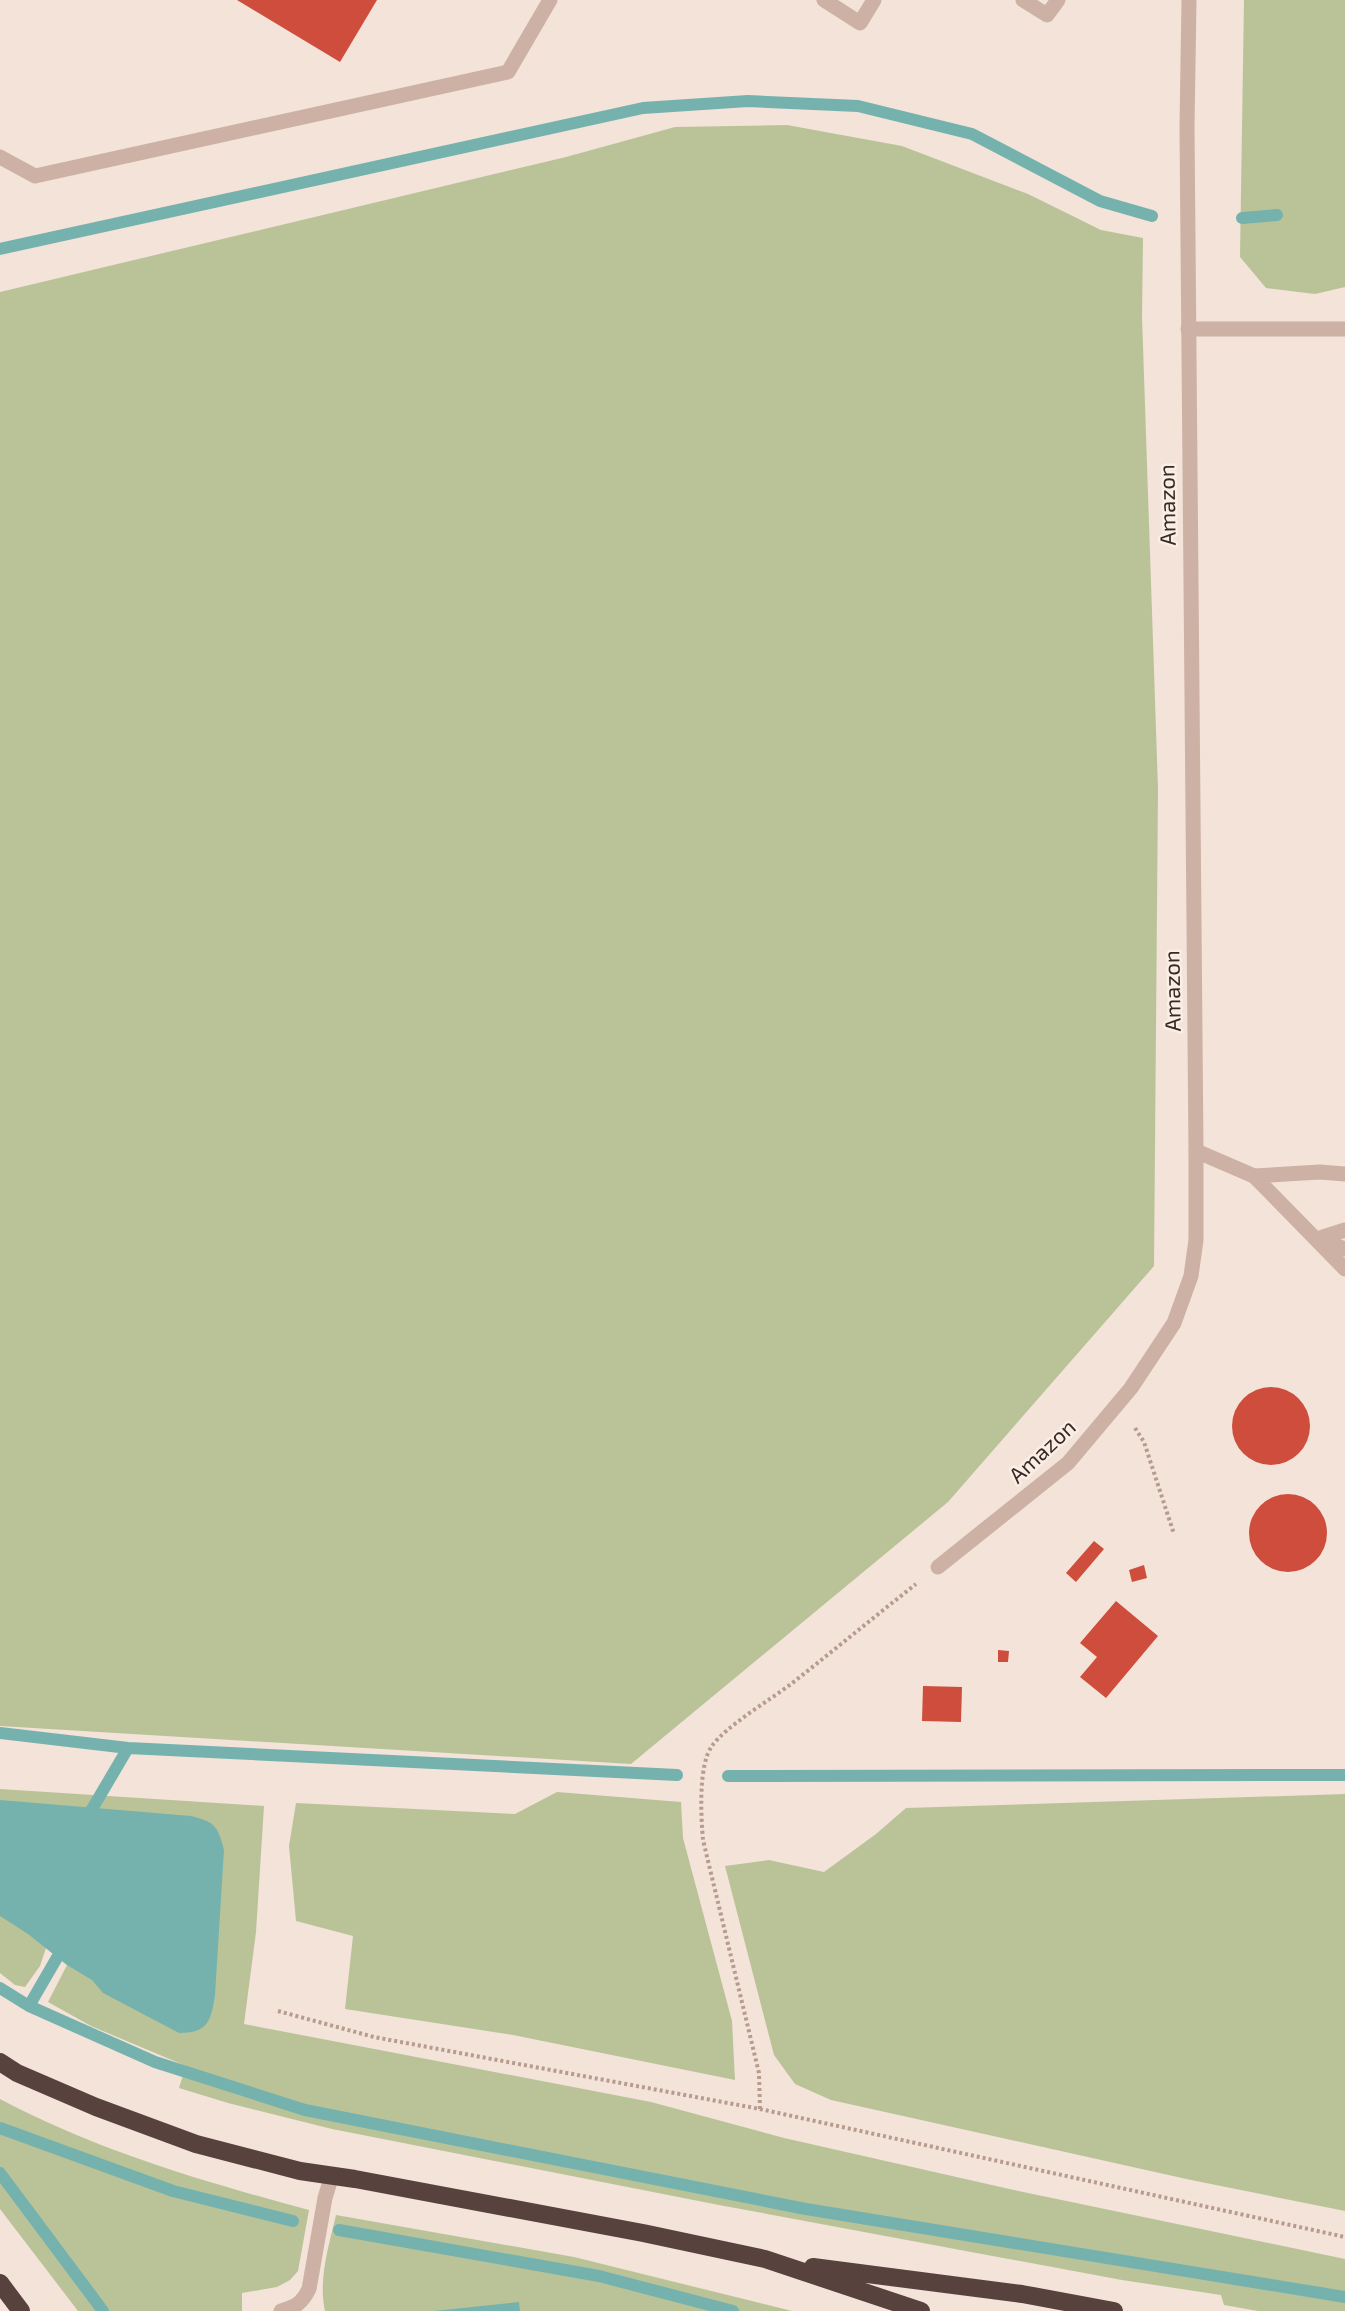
<svg xmlns="http://www.w3.org/2000/svg" width="1345" height="2311" font-family="'Exo 2',sans-serif">
<style>
.green{fill:#bac398}
.water{fill:#76b2ad}
.lines{fill:none;stroke-linecap:round;stroke-linejoin:round}
.stream{stroke:#76b2ad;stroke-width:12}
.building{fill:#ce4d3c}
.path{stroke:#b89b8e;stroke-width:4;stroke-dasharray:3 3;stroke-linecap:butt}
.service{stroke:#ccb1a4;stroke-width:15}
.minor{stroke:#ccb1a4;stroke-width:15}
.motorway{stroke:#58423d;stroke-width:18}
.labels{text-anchor:middle;stroke-width:5;stroke-linejoin:round;paint-order:stroke}
.street-label{font-size:22px;fill:#372926;stroke:#faeee5}
</style>
<rect width="100%" height="100%" fill="#f3e3d9"/>
<!-- green -->
<path class="green" d="M 1244,0 L 1345,0 L 1345,287 L 1315,294 L 1266,288 L 1240,257 Z
M 787,125 L 902,146 L 1028,194 L 1101,230 L 1143,238 L 1142,316 L 1158,789 L 1154,1266 L 948,1502 L 631,1764 L 0,1726 L 0,292 L 566,157 L 675,127 Z
M 0,1789 L 264,1806 L 256,1932 L 244,2024 L 651,2102 L 784,2138 L 1014,2190 L 1345,2259 L 1345,2311 L 1258,2311 L 1224,2305 L 1221,2295 L 1122,2280 L 719,2205 L 332,2129 L 228,2103 L 179,2088 L 186,2066 L 91,2026 L 48,2002 L 67,1965 L 46,1948 L 40,1966 L 25,1987 L 15,1985 L 0,1973 Z
M 557,1792 L 681,1802 L 683,1838 L 732,2021 L 735,2080 L 513,2035 L 345,2009 L 353,1936 L 296,1921 L 289,1846 L 296,1803 L 515,1814 Z
M 1345,1794 L 1345,2211 L 1191,2180 L 831,2100 L 795,2084 L 774,2055 L 725,1866 L 769,1860 L 824,1872 L 876,1834 L 906,1808 Z
M 0,2099 C 98,2151 202,2181 309,2210 L 298,2271 L 290,2280 L 277,2287 L 242,2293 L 242,2311 L 78,2311 L 0,2209 Z
M 336,2215 L 574,2257 L 792,2311 L 325,2311 C 318,2280 329,2245 336,2215 Z"/>
<!-- water -->
<path class="water" d="M 0,1800 L 191,1816 C 215,1822 218,1826 224,1850 L 215,1995 C 211,2021 208,2033 179,2033 L 103,1993 L 92,1980 L 67,1965 L 28,1934 L 0,1916 Z
M 519,2302 L 520,2311 L 434,2311 Z"/>
<g class="lines">
<!-- stream -->
<path class="stream" d="M 1242,218 L 1277,215
M 0,249 L 643,108 L 748,101 L 858,106 L 972,134 L 1100,201 L 1152,216
M 0,1733 L 128,1748 L 677,1775
M 728,1776 L 1345,1775
M 85,1821 L 128,1748
M 0,1988 L 29,2006 L 155,2062 L 305,2110 L 806,2209 L 1345,2297
M 29,2006 L 62,1949 L 62,1944
M 0,2128 L 173,2191 L 293,2221
M 0,2173 L 103,2311
M 339,2230 L 599,2276 L 733,2311"/>
</g>
<!-- building -->
<path class="building" d="M 237,0 L 377,0 L 340,62 Z
M1232 1426a39 39 0 1 1 78 0a39 39 0 1 1-78 0Z
M1249 1533a39 39 0 1 1 78 0a39 39 0 1 1-78 0Z
M 1094,1541 L 1104,1549 L 1076,1582 L 1066,1573 Z
M 1144,1565 L 1147,1578 L 1132,1582 L 1129,1570 Z
M 1116,1601 L 1158,1636 L 1106,1698 L 1080,1677 L 1097,1657 L 1080,1643 Z
M 998,1650 L 1009,1651 L 1008,1662 L 998,1662 Z
M 923,1686 L 962,1687 L 961,1722 L 922,1721 Z"/>
<g class="lines">
<!-- path -->
<path class="path" d="M 1135,1428 L 1144,1442 L 1174,1534
M 278,2011 L 374,2037 L 760,2109 L 1345,2237
M 760,2109 L 759,2073 L 703,1840 C 701,1817 698,1765 712,1746 C 726,1726 770,1700 791,1684 C 833,1651 874,1617 916,1584"/>
<!-- service -->
<path class="service" d="M 824,0 L 860,23 L 874,0
M 1023,0 L 1047,15 L 1058,0
M 0,157 L 35,176 L 508,72 L 550,0
M 1188,329 L 1345,329
M 1254,1176 L 1320,1172 L 1345,1174
M 1317,1239 L 1345,1230
M 1320,1240 L 1345,1249
M 938,1567 L 1068,1463 L 1131,1388 L 1174,1323 L 1191,1276 L 1196,1240 L 1196,1151 L 1254,1176 L 1345,1269
M 281,2311 C 296,2307 302,2303 309,2289 L 325,2198 L 332,2175"/>
<!-- minor -->
<path class="minor" d="M 1189,0 L 1187,127 L 1196,1151"/>
<!-- motorway -->
<path class="motorway" d="M 0,2062 L 17,2073 L 96,2107 L 196,2144 L 300,2171 L 355,2179 L 643,2233 L 765,2259 L 921,2311
M 813,2267 L 1022,2294 L 1114,2311
M 0,2283 L 21,2311"/>
</g>
<g class="labels">
<!-- street labels -->
<g class="street-label">
<text transform="translate(1167 505) rotate(-91)" y="8">Amazon</text>
<text transform="translate(1172 991) rotate(-91)" y="8">Amazon</text>
<text transform="translate(1042 1451) rotate(-43)" y="8">Amazon</text>
</g>
</g>
</svg>
